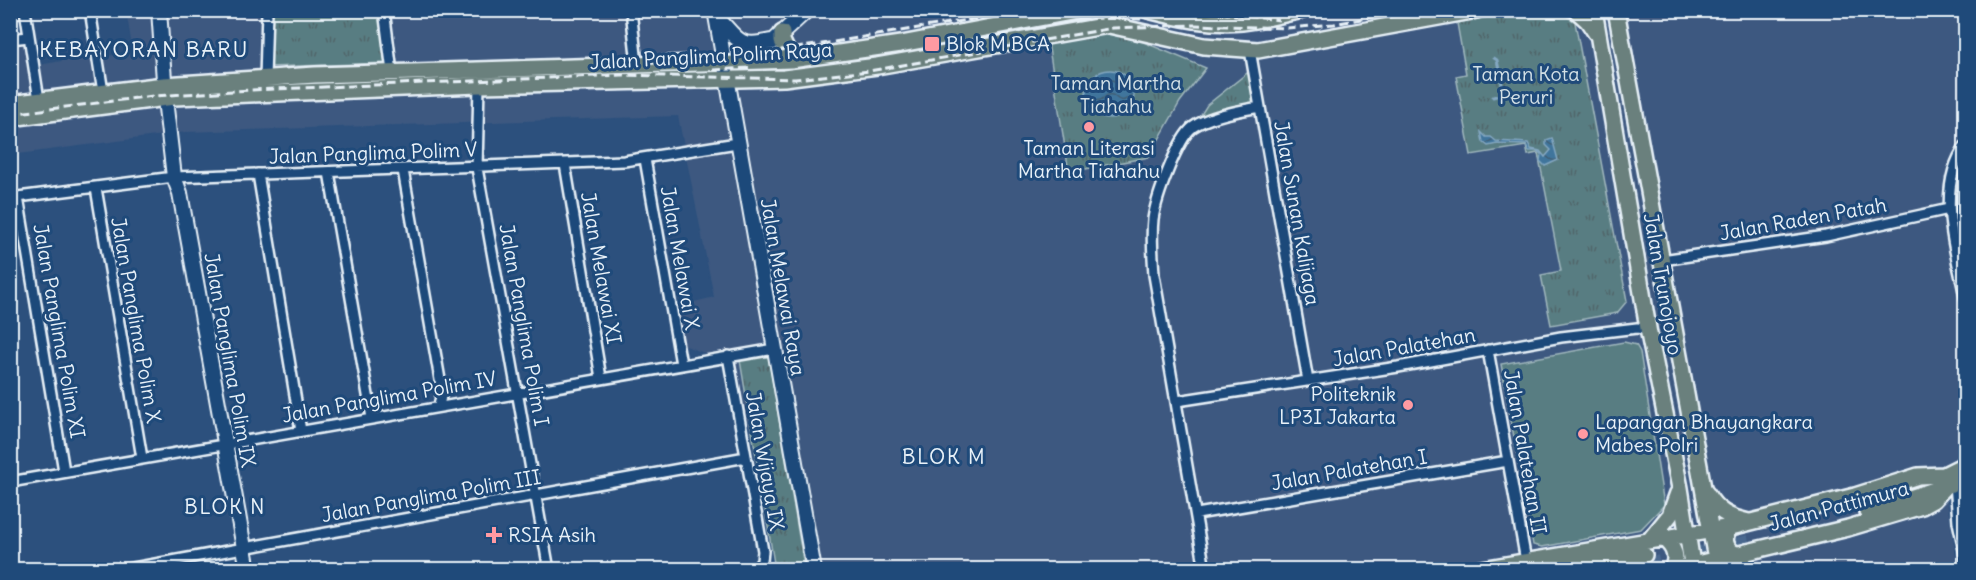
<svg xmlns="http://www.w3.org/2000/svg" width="1976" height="580" font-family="Delius,sans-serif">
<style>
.built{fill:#3c5880}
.green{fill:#597d82;stroke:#a0b7bd;stroke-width:1.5}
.park{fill:url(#park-tufts);stroke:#a0b7bd;stroke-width:1.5}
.water{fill:url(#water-waves);stroke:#83a7c1;stroke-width:1.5}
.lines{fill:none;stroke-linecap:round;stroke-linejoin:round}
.stream{stroke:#83a7c1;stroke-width:3}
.primary-tunnel{stroke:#48688f;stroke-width:15;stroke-dasharray:15 8;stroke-linecap:butt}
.street-casing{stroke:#e8f1f8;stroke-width:14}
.secondary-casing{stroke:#e8f1f8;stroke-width:18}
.primary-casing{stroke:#e8f1f8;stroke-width:20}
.street{stroke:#1f4a7a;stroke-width:9}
.secondary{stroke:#1f4a7a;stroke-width:14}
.primary{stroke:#6a807d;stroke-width:15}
.rail{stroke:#e8f1f8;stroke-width:3;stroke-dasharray:9 4.5;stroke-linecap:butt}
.poi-dot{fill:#ff9aa2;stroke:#1f4a7a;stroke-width:2}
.labels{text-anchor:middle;stroke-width:6;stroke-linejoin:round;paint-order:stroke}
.poi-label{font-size:20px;fill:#e8f1f8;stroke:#1f4a7a;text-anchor:start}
.street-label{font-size:20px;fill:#e8f1f8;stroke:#1f4a7a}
.park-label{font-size:20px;fill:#d3e0e6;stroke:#1f4a7a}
.neighbourhood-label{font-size:21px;letter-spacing:1.5px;fill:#e8f1f8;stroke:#1f4a7a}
.quarter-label{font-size:22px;letter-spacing:1.5px;fill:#e8f1f8;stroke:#1f4a7a}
</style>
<defs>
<pattern id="park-tufts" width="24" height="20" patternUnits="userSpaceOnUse" patternTransform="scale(1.5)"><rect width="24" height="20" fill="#597d82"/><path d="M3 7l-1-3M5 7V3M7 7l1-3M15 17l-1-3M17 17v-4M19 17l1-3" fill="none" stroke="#506569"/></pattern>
<pattern id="water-waves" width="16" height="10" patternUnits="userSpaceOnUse" patternTransform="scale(1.5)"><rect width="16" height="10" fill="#3f759c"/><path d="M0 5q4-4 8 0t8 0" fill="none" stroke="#425e73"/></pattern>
</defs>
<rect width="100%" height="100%" fill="#2c507d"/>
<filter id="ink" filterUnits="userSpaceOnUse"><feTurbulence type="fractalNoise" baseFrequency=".0167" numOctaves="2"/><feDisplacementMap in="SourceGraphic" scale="12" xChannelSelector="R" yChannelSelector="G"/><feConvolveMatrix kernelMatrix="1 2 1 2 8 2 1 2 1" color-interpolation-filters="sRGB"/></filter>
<g filter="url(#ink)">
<!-- built -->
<path class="built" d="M 126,10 L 1965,11 L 1966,490 L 1947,500 L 1958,569 L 799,569 L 791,536 L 725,361 L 683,345 L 678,306 L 714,297 L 678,116 L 186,132 L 11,155 L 10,40 L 33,37 L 39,65 L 94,55 L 108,56 L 133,52 Z"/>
<!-- green -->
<path class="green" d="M 1624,342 L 1636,345 L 1640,352 L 1664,505 L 1641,529 L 1542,547 L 1533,545 L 1501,364 Z"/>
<!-- park -->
<path class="park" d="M 1526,10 L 1559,11 L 1575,22 L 1627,301 L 1617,313 L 1551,325 L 1541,275 L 1561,271 L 1538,153 L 1528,155 L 1526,146 L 1471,155 L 1456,76 L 1466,74 L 1457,23 Z
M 271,11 L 380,11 L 388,63 L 268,67 Z
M 1104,30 L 1129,36 L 1206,68 L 1180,102 L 1149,157 L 1069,172 L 1048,42 Z
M 1251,70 L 1257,110 L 1195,124 L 1207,105 Z
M 768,355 L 804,566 L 775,569 L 740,360 Z"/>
<!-- water -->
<path class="water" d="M1086 94a24 24 0 1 1 48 0a24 24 0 1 1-48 0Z
M 1481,132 L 1486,137 L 1491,137 L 1496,141 L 1528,143 L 1531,149 L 1540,151 L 1545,157 L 1551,150 L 1546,145 L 1546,140 L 1552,138 L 1558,160 L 1545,166 L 1540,161 L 1541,154 L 1537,151 L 1529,151 L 1526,145 L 1497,144 L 1488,146 L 1483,142 Z"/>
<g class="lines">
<!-- stream -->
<path class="stream" d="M 1494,58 L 1497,60 L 1502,85
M 1493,97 L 1500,95"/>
<!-- primary-tunnel -->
<path class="primary-tunnel" d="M 1645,566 L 1751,542"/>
<!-- street casing -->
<g class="street-casing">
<path id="street" d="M 25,10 L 39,100
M 90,10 L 103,92
M 384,10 L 392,72
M 631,10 L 637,64
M 10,39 L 29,37
M 1250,50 L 1308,381
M 265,79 L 267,10
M 479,85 L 477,168 L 549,570
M 1966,145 C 1934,189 1956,251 1966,301
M 645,159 L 681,364
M 565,164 L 601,378
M 403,170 L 442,391 L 439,406
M 329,172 L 372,418
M 258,174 L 301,431
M 1966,177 L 1962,207 L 1966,240
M 96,188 L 142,458
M 18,197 L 64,471
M 10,198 L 174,177 L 624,161 L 737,143
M 1662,260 L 1826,236 L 1949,209
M 1488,350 L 1526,561
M 728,356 L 763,551 L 762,561 L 756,570
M 1177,401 L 1398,367 L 1561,337 L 1637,328 L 1643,329 L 1649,334
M 10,482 L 774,349
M 1955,483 L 1958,522 L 1966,559
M 1197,514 L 1508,461
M 122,570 L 746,457
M 1205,570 L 1154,275 C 1153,256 1151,237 1153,219 C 1156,199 1177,139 1193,127 C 1208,116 1242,110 1260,107"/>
</g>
<!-- secondary casing -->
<g class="secondary-casing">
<path id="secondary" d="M 159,10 L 166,108 L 174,177 L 180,193 L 248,570
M 715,10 L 814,570
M 716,16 C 738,39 737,49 771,41
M 752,61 L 807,10"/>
</g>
<!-- primary casing -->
<g class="primary-casing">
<path id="primary" d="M 1148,10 C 1179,18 1210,25 1242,22 C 1262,20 1283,14 1303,10
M 1576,10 L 1588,21 L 1596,33
M 1594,10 L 1649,334 L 1680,488 L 1693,570
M 1616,10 L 1718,570
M 782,33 L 782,41 L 791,60
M 10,104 L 164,85 L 315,75 L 791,60 L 901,44 L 1082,10
M 10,118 L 174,97 L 479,85 L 784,78 L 877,66 L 1109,25 L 1204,46 L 1258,50 L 1477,10
M 1706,493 C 1716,511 1729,518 1749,522
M 1867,512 L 1944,487
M 1731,527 C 1722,536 1724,549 1736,554
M 1664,539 C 1674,547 1679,559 1671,570
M 1649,541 L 1670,515 L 1678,493
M 1476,570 L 1731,527 L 1855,496 L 1918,476 L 1944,475 L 1966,464
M 1555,570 L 1644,555
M 1672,570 L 1848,528 L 1922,506 L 1933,500 L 1946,486 L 1966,479
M 1734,570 L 1746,552"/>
</g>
<!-- street -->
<use href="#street" class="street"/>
<!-- secondary -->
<use href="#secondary" class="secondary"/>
<!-- primary -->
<use href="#primary" class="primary"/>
<!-- rail -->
<path class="rail" d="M 1193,10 L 1279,20
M 1078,18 L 1141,19
M 606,68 L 791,49 L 1028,10
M 713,70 L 749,68
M 10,114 L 153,96 L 250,90 L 622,75 L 795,79 L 869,71 L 1113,28 L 1195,25 L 1287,28 L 1334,24 L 1410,10"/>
</g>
</g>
<!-- markers -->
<g class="poi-dot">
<rect x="924" y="36" width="16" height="16" rx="3"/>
<circle cx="1089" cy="127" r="6"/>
<circle cx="1408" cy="405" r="6"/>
<circle cx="1583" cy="434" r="6"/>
<path d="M491 526h6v6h6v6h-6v6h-6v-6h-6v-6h6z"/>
</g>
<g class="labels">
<!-- poi labels -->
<g class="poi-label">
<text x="946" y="51">Blok M BCA</text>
<text x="1089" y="155" text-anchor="middle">Taman Literasi<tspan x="1089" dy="23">Martha Tiahahu</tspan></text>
<text x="1396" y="401" text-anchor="end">Politeknik<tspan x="1396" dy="23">LP3I Jakarta</tspan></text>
<text x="1595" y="429">Lapangan Bhayangkara<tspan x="1595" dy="23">Mabes Polri</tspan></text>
<text x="508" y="542">RSIA Asih</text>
</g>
<!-- street labels -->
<g class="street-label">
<text transform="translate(711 56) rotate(-3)" y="7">Jalan Panglima Polim Raya</text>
<text transform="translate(373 153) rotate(-2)" y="7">Jalan Panglima Polim V</text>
<text transform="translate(1297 213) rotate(80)" y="7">Jalan Sunan Kalijaga</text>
<text transform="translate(1803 219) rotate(-10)" y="7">Jalan Raden Patah</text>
<text transform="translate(680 258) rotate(80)" y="7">Jalan Melawai X</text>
<text transform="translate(601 268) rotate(80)" y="7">Jalan Melawai XI</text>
<text transform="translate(1663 284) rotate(80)" y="7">Jalan Trunojoyo</text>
<text transform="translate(783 287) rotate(80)" y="7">Jalan Melawai Raya</text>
<text transform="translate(136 320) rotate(80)" y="7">Jalan Panglima Polim X</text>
<text transform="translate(524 325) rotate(80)" y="7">Jalan Panglima Polim I</text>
<text transform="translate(59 331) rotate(80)" y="7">Jalan Panglima Polim XI</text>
<text transform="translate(1404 347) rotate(-10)" y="7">Jalan Palatehan</text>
<text transform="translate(230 360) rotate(80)" y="7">Jalan Panglima Polim IX</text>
<text transform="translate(389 397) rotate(-10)" y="7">Jalan Panglima Polim IV</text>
<text transform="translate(1525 452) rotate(80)" y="7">Jalan Palatehan II</text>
<text transform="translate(765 461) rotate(80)" y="7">Jalan Wijaya IX</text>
<text transform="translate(1349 470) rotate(-10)" y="7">Jalan Palatehan I</text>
<text transform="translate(431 496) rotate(-10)" y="7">Jalan Panglima Polim III</text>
<text transform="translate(1839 506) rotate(-15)" y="7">Jalan Pattimura</text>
</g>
<!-- park labels -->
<g class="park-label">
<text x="1526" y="81">Taman Kota<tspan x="1526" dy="23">Peruri</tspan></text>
<text x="1116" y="90">Taman Martha<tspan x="1116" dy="23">Tiahahu</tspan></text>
</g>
<!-- neighbourhood labels -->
<g class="neighbourhood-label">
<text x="944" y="464">BLOK M</text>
<text x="225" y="514">BLOK N</text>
</g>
<!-- quarter labels -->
<g class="quarter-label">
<text x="144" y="57">KEBAYORAN BARU</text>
</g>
</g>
<!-- margin -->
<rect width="1976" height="580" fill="none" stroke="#1f4a7a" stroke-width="36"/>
<rect x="18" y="18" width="1940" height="544" fill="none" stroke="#e8f1f8" stroke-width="2" filter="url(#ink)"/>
</svg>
